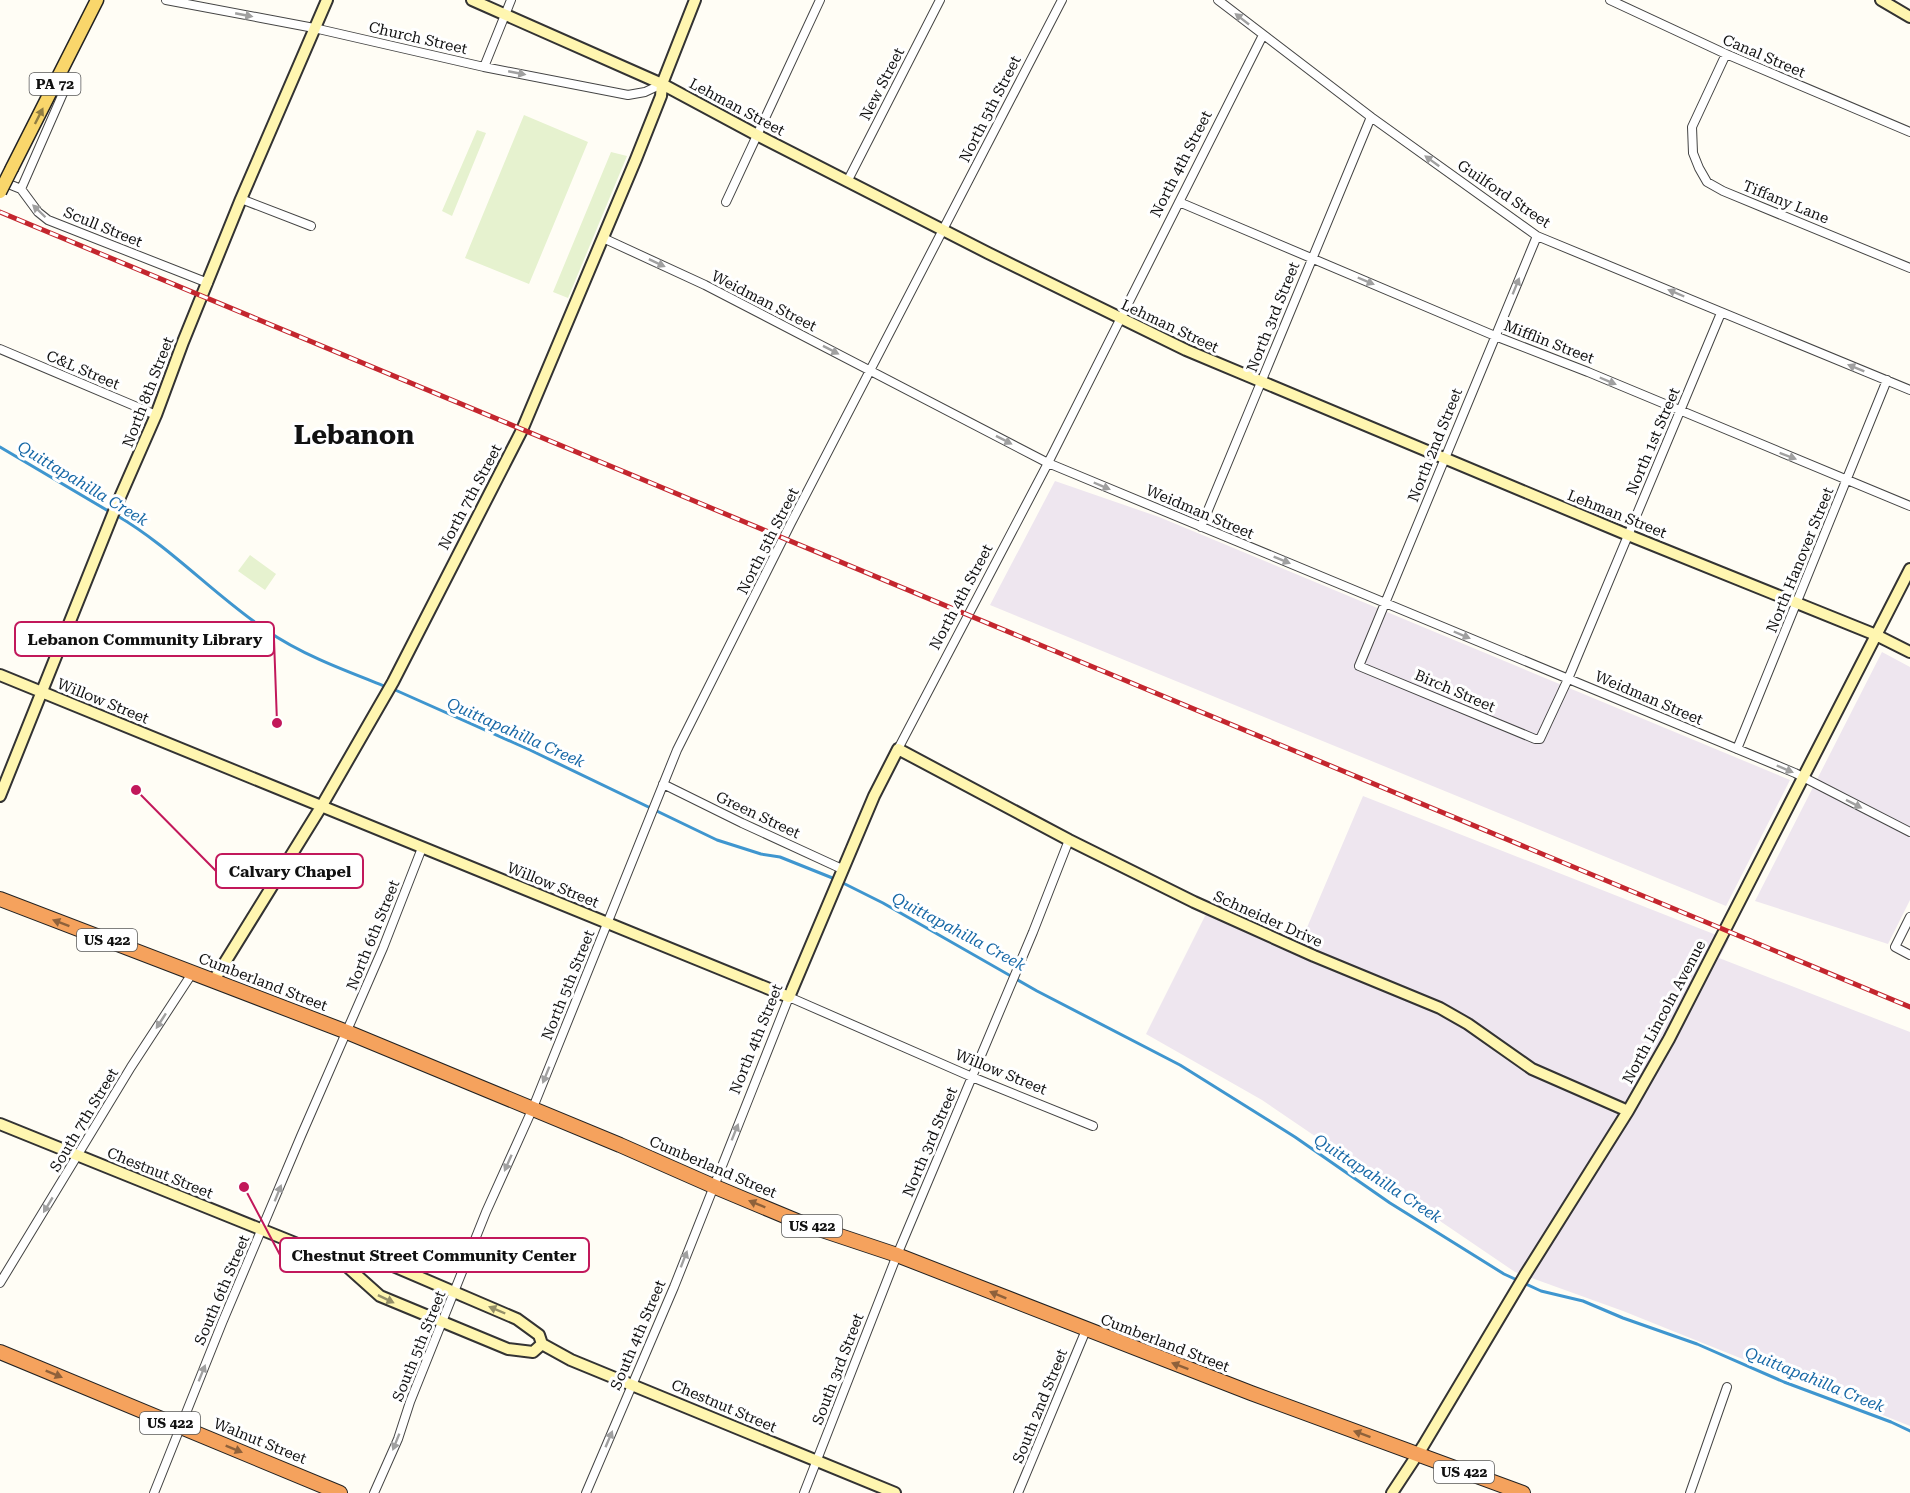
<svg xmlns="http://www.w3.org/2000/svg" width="1910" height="1493" font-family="'Roboto Serif',serif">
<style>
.industrial{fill:#eee6ef}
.pitch{fill:#e6f2cf}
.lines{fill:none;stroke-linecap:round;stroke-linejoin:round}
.stream{stroke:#3f96cf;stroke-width:3}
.street-casing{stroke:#444;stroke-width:10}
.secondary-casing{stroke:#333;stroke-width:14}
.primary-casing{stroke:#222;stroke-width:15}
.highway-casing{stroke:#222;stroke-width:16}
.street{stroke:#fff;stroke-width:8}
.secondary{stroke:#fff6b0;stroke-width:10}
.primary{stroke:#f9d66b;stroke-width:12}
.highway{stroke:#f5a25d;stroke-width:14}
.rail-casing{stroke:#c4262e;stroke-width:5}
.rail{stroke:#fff;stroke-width:3;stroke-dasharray:9;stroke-linecap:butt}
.primary-bridge-casing{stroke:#222;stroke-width:15;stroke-linecap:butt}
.primary-bridge{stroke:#f9d66b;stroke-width:12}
.oneway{fill:#a0a0a0}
.oneway2{fill:#917d42}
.oneway3{fill:#8e613b}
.oneway4{fill:#948f68}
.labels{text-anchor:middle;stroke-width:6;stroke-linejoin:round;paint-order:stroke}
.shield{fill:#fff;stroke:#585858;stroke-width:1.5}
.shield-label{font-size:14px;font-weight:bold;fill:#111}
.street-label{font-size:15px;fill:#111;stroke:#fff}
.water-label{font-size:16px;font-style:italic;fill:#1768a6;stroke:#fff}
.town-label{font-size:27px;font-weight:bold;fill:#111;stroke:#fff}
.leader{fill:none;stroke:#c2185b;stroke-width:2}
.callout-dot{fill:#c2185b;stroke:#fff;stroke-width:2}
.callout{fill:#fff;stroke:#c2185b;stroke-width:2}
.callout-label{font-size:16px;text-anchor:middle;font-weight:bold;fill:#111}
</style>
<rect width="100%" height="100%" fill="#fffdf5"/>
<!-- industrial -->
<path class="industrial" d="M 1055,481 L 1159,517 L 1790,780 L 1726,906 L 990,605 Z
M 1882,652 L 1910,667 L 1910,900 L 1888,944 L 1755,901 Z
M 1363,796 L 1729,940 L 1719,958 L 1910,1032 L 1910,1426 L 1623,1311 L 1515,1272 L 1262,1100 L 1146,1034 L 1212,902 L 1300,944 Z"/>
<!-- pitch -->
<path class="pitch" d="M 524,115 L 588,142 L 529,284 L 465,258 Z
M 477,130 L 486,133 L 452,216 L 442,211 Z
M 611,152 L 627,156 L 568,298 L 553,292 Z
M 250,555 L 276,574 L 265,590 L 238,571 Z"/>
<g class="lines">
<!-- stream -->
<path class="stream" d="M 0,447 L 110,512
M 116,515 C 171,547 214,595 266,630 C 302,655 346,671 387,687
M 393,689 L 530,750 L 717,840 L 761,854 L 780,857 L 835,879
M 841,882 L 883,903 L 1037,991 L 1180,1065 L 1295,1137 L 1390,1203 L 1504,1274 L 1541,1291 L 1583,1301 L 1623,1318 L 1697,1344 L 1784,1382 L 1891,1422 L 1910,1431"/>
<!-- street casing -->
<g class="street-casing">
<path id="street" d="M 166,0 L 314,28 L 484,67 L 628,95 L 645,92 L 662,84
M 1218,0 L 1371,117 L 1537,236 L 1910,390
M 1610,0 L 1726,54 L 1910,132
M 1726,54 L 1692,127 L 1693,153 L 1699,168 L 1707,182 L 1723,191 L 1910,268
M 484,67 L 511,0
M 848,180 L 940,0
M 1,181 L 21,189 L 38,212 L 48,220 L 208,283
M 21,189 L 64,91 L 74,81
M 241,199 L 311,226
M 726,202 L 820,0
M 1179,202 L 1495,336 L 1588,372 L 1910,506
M 1537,236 L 1359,666 L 1535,739 L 1540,739 L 1568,679 L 1721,313
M 603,238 L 705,285 L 1048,463 L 1795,773 L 1910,832
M 0,349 L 156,415
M 1201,527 L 1371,117
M 898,749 L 1048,463 L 1263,35
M 1737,749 L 1887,380
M 663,784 L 742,823 L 842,869
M 1910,917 L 1895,947 L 1910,955
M 0,1283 L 131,1067 L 193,972
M 154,1493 L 222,1323 L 301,1136 L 383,948 L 422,848
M 374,1493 L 398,1439 L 410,1402 L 486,1212 L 532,1110 L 677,750 L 791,523 L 1062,0
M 586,1493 L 674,1287 L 789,997 L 972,1077 L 1093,1126
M 804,1493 L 897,1255 L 1033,932 L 1069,840
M 1018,1493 L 1086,1330
M 1690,1493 L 1727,1387"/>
</g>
<!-- secondary casing -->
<g class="secondary-casing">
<path id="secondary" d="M 472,0 L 662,84 L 757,135 L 988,253 L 1186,350 L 1628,535 L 1876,635 L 1910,652
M 1881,0 L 1910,17
M 0,675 L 789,997 L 874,796 L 898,749 L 1069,840 L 1194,902 L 1314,956 L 1440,1008 L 1468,1024 L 1532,1069 L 1628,1111
M 0,796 L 117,504 L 156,415 L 183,342 L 241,199 L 327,0
M 214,980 L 321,807 L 393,682 L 522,430 L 636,159 L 661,96 L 662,84 L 695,0
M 0,1124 L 342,1262 L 375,1259 L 391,1265 L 517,1319 L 539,1335 L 542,1344 L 571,1360 L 895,1493
M 342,1262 L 380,1296 L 508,1349 L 533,1352 L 542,1344
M 1392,1493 L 1423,1446 L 1525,1275 L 1628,1111 L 1669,1039 L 1910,569"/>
</g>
<!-- primary casing -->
<g class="primary-casing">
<path id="primary" d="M 12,168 L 97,0"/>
</g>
<!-- highway casing -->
<g class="highway-casing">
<path id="highway" d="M 0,899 L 347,1032 L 620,1145 L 713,1186 L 804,1224 L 897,1255 L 1251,1393 L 1523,1493
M 0,1352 L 340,1493"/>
</g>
<!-- street -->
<use href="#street" class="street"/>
<!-- secondary -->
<use href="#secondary" class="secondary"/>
<!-- primary -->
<use href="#primary" class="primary"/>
<!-- highway -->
<use href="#highway" class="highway"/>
<!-- rail casing -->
<g class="rail-casing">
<path id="rail" d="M 0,212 L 1910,1007"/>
</g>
<!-- rail -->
<use href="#rail" class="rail"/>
<!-- primary-bridge casing -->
<g class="primary-bridge-casing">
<path id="primary-bridge" d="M 0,192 L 12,168"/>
</g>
<!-- primary-bridge -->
<use href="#primary-bridge" class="primary-bridge"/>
</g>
<!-- one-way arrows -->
<defs><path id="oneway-solid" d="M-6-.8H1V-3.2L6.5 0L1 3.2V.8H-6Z" transform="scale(1.5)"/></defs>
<g class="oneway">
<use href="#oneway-solid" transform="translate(244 15) rotate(11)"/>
<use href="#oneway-solid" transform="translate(1242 19) rotate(-142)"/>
<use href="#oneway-solid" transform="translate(517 73) rotate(11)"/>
<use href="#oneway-solid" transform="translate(1432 161) rotate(-144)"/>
<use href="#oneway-solid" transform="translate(39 211) rotate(-136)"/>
<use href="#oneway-solid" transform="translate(657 263) rotate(25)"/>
<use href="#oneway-solid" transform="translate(1366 281) rotate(23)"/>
<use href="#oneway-solid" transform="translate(1516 286) rotate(-68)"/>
<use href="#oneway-solid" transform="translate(1676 293) rotate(-157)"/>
<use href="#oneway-solid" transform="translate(831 350) rotate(27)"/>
<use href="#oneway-solid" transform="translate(1856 368) rotate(-158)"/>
<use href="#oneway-solid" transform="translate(1608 381) rotate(23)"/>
<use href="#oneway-solid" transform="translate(1004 440) rotate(27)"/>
<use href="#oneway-solid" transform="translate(1788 456) rotate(21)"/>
<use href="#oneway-solid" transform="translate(1102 486) rotate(23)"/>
<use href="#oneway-solid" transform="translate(1282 560) rotate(22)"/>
<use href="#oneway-solid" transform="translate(1462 635) rotate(23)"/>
<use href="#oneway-solid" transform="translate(1785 769) rotate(23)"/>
<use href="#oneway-solid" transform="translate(1854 804) rotate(27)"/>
<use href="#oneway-solid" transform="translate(161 1021) rotate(123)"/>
<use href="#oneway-solid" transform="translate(546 1075) rotate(112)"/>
<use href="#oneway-solid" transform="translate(735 1132) rotate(-68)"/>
<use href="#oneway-solid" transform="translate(508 1163) rotate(114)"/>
<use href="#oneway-solid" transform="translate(278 1193) rotate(-68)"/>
<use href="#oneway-solid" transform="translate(48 1205) rotate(121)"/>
<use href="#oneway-solid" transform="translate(684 1259) rotate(-69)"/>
<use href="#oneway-solid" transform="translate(202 1373) rotate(-68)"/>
<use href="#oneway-solid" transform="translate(609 1439) rotate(-67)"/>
<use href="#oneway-solid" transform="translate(396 1442) rotate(112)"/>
</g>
<use class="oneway2" href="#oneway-solid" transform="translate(39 116) rotate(-63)"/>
<g class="oneway3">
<use href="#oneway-solid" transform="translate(61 923) rotate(-159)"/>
<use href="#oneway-solid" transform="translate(757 1204) rotate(-158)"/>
<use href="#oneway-solid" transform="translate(998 1295) rotate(-158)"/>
<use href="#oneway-solid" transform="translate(1180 1366) rotate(-159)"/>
<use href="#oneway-solid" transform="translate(54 1374) rotate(22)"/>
<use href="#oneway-solid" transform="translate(1362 1434) rotate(-160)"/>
<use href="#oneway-solid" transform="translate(234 1449) rotate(22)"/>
</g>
<g class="oneway4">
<use href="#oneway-solid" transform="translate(386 1299) rotate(26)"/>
<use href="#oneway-solid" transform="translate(497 1310) rotate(-157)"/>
</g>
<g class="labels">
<!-- shield labels -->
<g class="shield">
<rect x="29.5" y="73" width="51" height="22" rx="4.5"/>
<rect x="77" y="929" width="60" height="22" rx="4.5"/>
<rect x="782" y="1215" width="60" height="22" rx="4.5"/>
<rect x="140" y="1412" width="60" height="22" rx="4.5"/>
<rect x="1434" y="1461" width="60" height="22" rx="4.5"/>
</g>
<g class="shield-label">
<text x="55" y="89">PA 72</text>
<text x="107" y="945">US 422</text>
<text x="812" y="1231">US 422</text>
<text x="170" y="1428">US 422</text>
<text x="1464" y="1477">US 422</text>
</g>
<!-- street labels -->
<g class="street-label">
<text transform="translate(418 38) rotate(13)" y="5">Church Street</text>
<text transform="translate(1764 56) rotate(23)" y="5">Canal Street</text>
<text transform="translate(882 84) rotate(-63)" y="5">New Street</text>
<text transform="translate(737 107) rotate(28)" y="5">Lehman Street</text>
<text transform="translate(990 109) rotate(-63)" y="5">North 5th Street</text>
<text transform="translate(1181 164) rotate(-63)" y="5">North 4th Street</text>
<text transform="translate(1504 194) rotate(34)" y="5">Guilford Street</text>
<text transform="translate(1786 202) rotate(22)" y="5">Tiffany Lane</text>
<text transform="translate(103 227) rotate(22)" y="5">Scull Street</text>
<text transform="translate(764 301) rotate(27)" y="5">Weidman Street</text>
<text transform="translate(1273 317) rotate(-68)" y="5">North 3rd Street</text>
<text transform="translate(1170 326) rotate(25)" y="5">Lehman Street</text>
<text transform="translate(1549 342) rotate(21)" y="5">Mifflin Street</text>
<text transform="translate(83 370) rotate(23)" y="5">C&amp;L Street</text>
<text transform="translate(148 392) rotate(-69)" y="5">North 8th Street</text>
<text transform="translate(1653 441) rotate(-67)" y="5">North 1st Street</text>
<text transform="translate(1435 445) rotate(-68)" y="5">North 2nd Street</text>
<text transform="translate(470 497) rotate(-62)" y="5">North 7th Street</text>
<text transform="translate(1200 512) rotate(23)" y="5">Weidman Street</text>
<text transform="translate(1617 514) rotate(22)" y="5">Lehman Street</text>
<text transform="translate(768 541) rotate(-63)" y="5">North 5th Street</text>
<text transform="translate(1800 560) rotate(-68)" y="5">North Hanover Street</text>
<text transform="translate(961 597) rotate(-62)" y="5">North 4th Street</text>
<text transform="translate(1455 691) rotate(23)" y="5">Birch Street</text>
<text transform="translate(1649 698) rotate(23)" y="5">Weidman Street</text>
<text transform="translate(103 701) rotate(22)" y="5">Willow Street</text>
<text transform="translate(758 815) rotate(25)" y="5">Green Street</text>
<text transform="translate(553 885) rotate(22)" y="5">Willow Street</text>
<text transform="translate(1268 919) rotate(24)" y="5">Schneider Drive</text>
<text transform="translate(373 935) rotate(-68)" y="5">North 6th Street</text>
<text transform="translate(263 982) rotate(21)" y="5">Cumberland Street</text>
<text transform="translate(568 985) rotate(-68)" y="5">North 5th Street</text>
<text transform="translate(1664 1012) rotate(-62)" y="5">North Lincoln Avenue</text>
<text transform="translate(756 1039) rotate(-68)" y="5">North 4th Street</text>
<text transform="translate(1001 1072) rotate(22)" y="5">Willow Street</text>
<text transform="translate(84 1120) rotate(-59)" y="5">South 7th Street</text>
<text transform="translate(930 1142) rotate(-67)" y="5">North 3rd Street</text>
<text transform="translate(713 1167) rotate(23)" y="5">Cumberland Street</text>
<text transform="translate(160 1173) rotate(22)" y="5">Chestnut Street</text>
<text transform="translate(222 1290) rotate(-67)" y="5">South 6th Street</text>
<text transform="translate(638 1335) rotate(-67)" y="5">South 4th Street</text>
<text transform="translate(1165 1343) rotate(21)" y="5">Cumberland Street</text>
<text transform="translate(419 1346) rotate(-68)" y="5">South 5th Street</text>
<text transform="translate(838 1369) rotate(-69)" y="5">South 3rd Street</text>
<text transform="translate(724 1406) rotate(23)" y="5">Chestnut Street</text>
<text transform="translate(1040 1406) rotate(-68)" y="5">South 2nd Street</text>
<text transform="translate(260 1441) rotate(22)" y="5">Walnut Street</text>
</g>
<!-- water labels -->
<g class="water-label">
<text transform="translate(83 483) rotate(31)" y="6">Quittapahilla Creek</text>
<text transform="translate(516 732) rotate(24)" y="6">Quittapahilla Creek</text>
<text transform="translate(959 931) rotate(28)" y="6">Quittapahilla Creek</text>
<text transform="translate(1378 1178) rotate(33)" y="6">Quittapahilla Creek</text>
<text transform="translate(1815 1379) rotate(22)" y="6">Quittapahilla Creek</text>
</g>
<!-- town labels -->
<g class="town-label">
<text x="354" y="444">Lebanon</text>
</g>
</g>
<!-- callouts -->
<path class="leader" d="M277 723L274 639M136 790L216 871M244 1187L280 1255"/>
<g class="callout-dot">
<circle cx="277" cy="723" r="6"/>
<circle cx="136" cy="790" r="6"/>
<circle cx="244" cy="1187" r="6"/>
</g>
<g class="callout">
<rect x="15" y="622" width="259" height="34" rx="6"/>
<rect x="216" y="854" width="147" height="34" rx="6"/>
<rect x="280" y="1238" width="309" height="34" rx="6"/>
</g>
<g class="callout-label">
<text x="145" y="645">Lebanon Community Library</text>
<text x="290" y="877">Calvary Chapel</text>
<text x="434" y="1261">Chestnut Street Community Center</text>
</g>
</svg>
